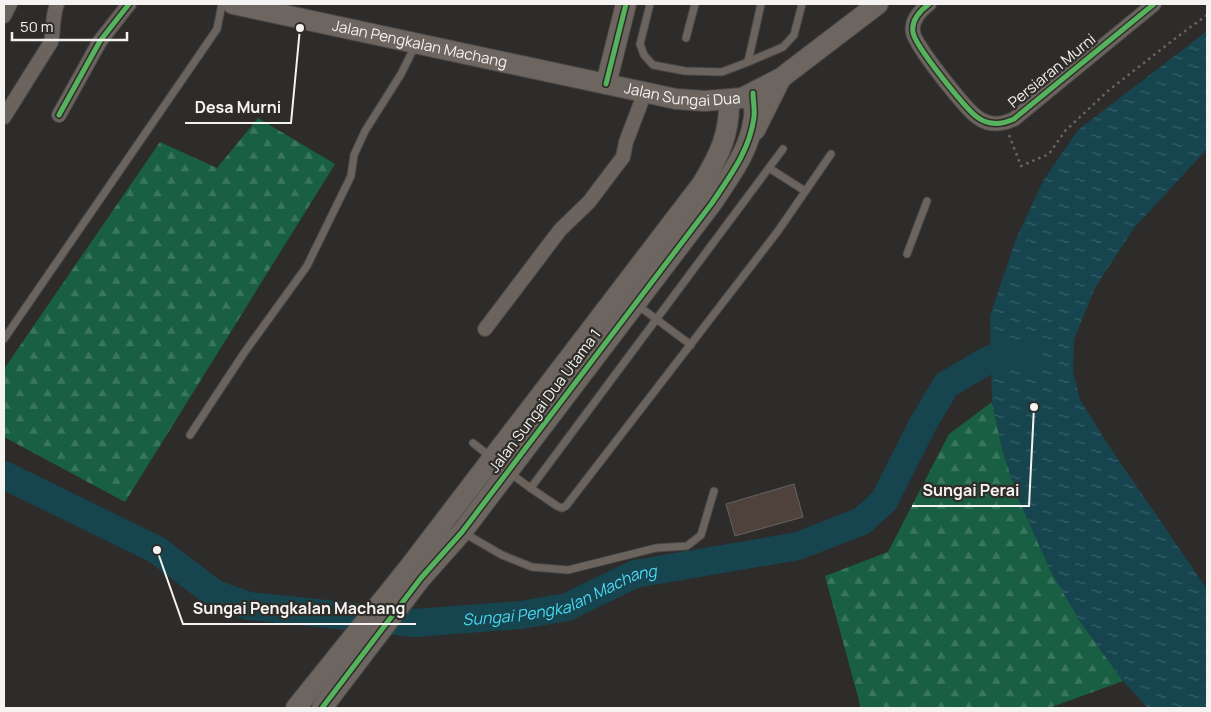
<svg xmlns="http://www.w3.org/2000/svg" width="1211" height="712" font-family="Manrope,sans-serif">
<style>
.forest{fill:url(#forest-firs)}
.water{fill:url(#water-ripples)}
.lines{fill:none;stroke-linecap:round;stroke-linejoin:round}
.river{stroke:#16454f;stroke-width:28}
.building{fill:#4f423d;stroke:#656362}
.lane-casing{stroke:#494847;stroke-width:9}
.street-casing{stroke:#494847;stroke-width:16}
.secondary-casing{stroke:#494847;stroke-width:22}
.path{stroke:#6a6560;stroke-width:2.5;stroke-dasharray:2.5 4;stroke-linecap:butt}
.lane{stroke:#6b635d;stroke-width:7}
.street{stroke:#6b635d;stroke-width:14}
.secondary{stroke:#6d655f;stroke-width:20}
.cycleway-casing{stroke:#2f2d29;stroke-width:8}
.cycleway{stroke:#56b35d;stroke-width:5}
.labels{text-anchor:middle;stroke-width:4.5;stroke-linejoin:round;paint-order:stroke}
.street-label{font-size:15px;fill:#f5f3f1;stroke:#2f2d29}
.water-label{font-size:16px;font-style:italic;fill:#4cd9f4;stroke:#2f2d29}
.leader{fill:none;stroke:#f5f3f1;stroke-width:2}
.callout-dot{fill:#f5f3f1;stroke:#2f2d29;stroke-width:2}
.callout-label{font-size:16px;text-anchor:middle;font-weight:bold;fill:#f5f3f1;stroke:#2f2d29;stroke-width:4.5;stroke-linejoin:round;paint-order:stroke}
</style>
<defs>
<pattern id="forest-firs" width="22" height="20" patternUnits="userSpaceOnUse" patternTransform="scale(1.25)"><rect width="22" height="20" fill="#185f43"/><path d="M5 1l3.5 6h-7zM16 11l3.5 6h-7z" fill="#3a765f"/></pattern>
<pattern id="water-ripples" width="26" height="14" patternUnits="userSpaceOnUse" patternTransform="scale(1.25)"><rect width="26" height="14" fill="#16454f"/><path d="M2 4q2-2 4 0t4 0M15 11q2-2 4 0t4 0" fill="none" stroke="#386069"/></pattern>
</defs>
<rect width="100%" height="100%" fill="#2e2c2a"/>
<!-- forest -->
<path class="forest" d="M 258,118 L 335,164 L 125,502 L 4,437 L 4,369 L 160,142 L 217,168 Z
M 992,402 L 1002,448 L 1018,498 L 1079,620 L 1123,681 L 1049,708 L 861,708 L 825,576 L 888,552 L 949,434 Z"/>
<!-- water -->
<path class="water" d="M 1207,31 L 1207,149 L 1134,228 L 1095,288 L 1074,339 L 1073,371 L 1080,400 L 1111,449 L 1207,589 L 1207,708 L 1148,708 L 1123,681 L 1079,620 L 1050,570 L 1018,498 L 1002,448 L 992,402 L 990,316 L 1016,239 L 1043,181 L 1078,130 Z"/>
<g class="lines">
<!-- river -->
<path class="river" id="s1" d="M 4,475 L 157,550 L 215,594 L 249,606 L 415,623 L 521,615 L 567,607 L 635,574 L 798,546 L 862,521 L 884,501 L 923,424 L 946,385 L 990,359 L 1027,354"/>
</g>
<!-- building -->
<path class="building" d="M 794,484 L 803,517 L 735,536 L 726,504 Z"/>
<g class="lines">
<!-- lane casing -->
<g class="lane-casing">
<path id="lane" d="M 650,4 L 640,44 L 644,55 L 653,65 L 685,71 L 722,72 L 748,62 L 783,47 L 794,35 L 802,4
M 686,38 L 695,4
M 748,62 L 761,4
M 769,168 L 805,191
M 907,254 L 927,201
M 636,304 L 691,345
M 4,339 L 217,29 L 222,4
M 190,435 L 244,353 L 307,266 L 351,176 L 354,155 L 365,131 L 401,74 L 415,46
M 473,443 L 492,458
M 510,473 L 529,487 L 533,485 L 783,149
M 529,487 L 557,506 L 562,508 L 566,506 L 778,231 L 831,154
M 464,533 L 502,555 L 532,567 L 568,570 L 656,548 L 687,546 L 701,535 L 714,491"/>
</g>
<!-- street casing -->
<g class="street-casing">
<path id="street" d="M 929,4 C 921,10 911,20 913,32 C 914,45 966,109 977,117 C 989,126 1001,125 1014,119 L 1154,4
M 4,16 L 10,4
M 59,115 L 100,41 L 129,4
M 4,117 L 51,42 C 54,28 52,17 57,4
M 485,329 L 560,230 L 589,202 L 623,157 L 626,142 L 645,92"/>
</g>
<!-- secondary casing -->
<g class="secondary-casing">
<g id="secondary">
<path id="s2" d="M 233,4 L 606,84 L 676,99 L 705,101 L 742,98 L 781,78 L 878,4"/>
<path d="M 606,84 L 626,4"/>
<path d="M 755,130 L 781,78"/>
<path d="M 296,708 L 407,570 L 702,184 C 719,156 730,134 729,100"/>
<path d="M 322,708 L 421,578 L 462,532 L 712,203 C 730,176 750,150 754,117 C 755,109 753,101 753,93"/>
</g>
</g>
<!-- path -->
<path class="path" d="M 1009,135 L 1021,166 L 1049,154 L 1065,131 L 1109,90 L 1185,31 L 1207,15"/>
<!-- lane -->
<use href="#lane" class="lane"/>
<!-- street -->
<use href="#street" class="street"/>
<!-- secondary -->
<use href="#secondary" class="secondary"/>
<!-- cycleway casing -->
<g class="cycleway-casing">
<path id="cycleway" d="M 929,4 C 921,10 911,20 913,32 C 914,45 966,109 977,117 C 989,126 1001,125 1014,119 L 1154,4
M 606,84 L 626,4
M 59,115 L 100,41 L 129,4
M 322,708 L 421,578 L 462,532 L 712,203 C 730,176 750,150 754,117 C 755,109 753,101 753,93"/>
</g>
<!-- cycleway -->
<use href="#cycleway" class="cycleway"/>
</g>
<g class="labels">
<!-- street labels -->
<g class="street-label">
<text dy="5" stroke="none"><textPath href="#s2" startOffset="191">Jalan Pengkalan Machang</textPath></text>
<text transform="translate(1052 71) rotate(-39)" y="5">Persiaran Murni</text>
<text dy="5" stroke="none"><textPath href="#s2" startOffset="459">Jalan Sungai Dua</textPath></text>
<text transform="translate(545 401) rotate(-53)" y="5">Jalan Sungai Dua Utama 1</text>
</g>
<!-- water labels -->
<g class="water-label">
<text dy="6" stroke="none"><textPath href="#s1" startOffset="595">Sungai Pengkalan Machang</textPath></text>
</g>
</g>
<!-- callouts -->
<path class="leader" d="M300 28L291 123H185M1034 407L1029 506H912M157 550L183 624H416"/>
<g class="callout-dot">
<circle cx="300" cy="28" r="5"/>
<circle cx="1034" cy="407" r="5"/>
<circle cx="157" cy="550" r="5"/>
</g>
<g class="callout-label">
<text x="238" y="113">Desa Murni</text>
<text x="971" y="496">Sungai Perai</text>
<text x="299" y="614">Sungai Pengkalan Machang</text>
</g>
<!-- border -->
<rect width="1211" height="712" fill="none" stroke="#f5f3f1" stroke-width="10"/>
<!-- scale -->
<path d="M12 32v8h115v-8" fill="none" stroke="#f5f3f1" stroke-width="2.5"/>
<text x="20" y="32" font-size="15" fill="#f5f3f1" stroke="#2f2d29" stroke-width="4" paint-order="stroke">50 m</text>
</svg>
